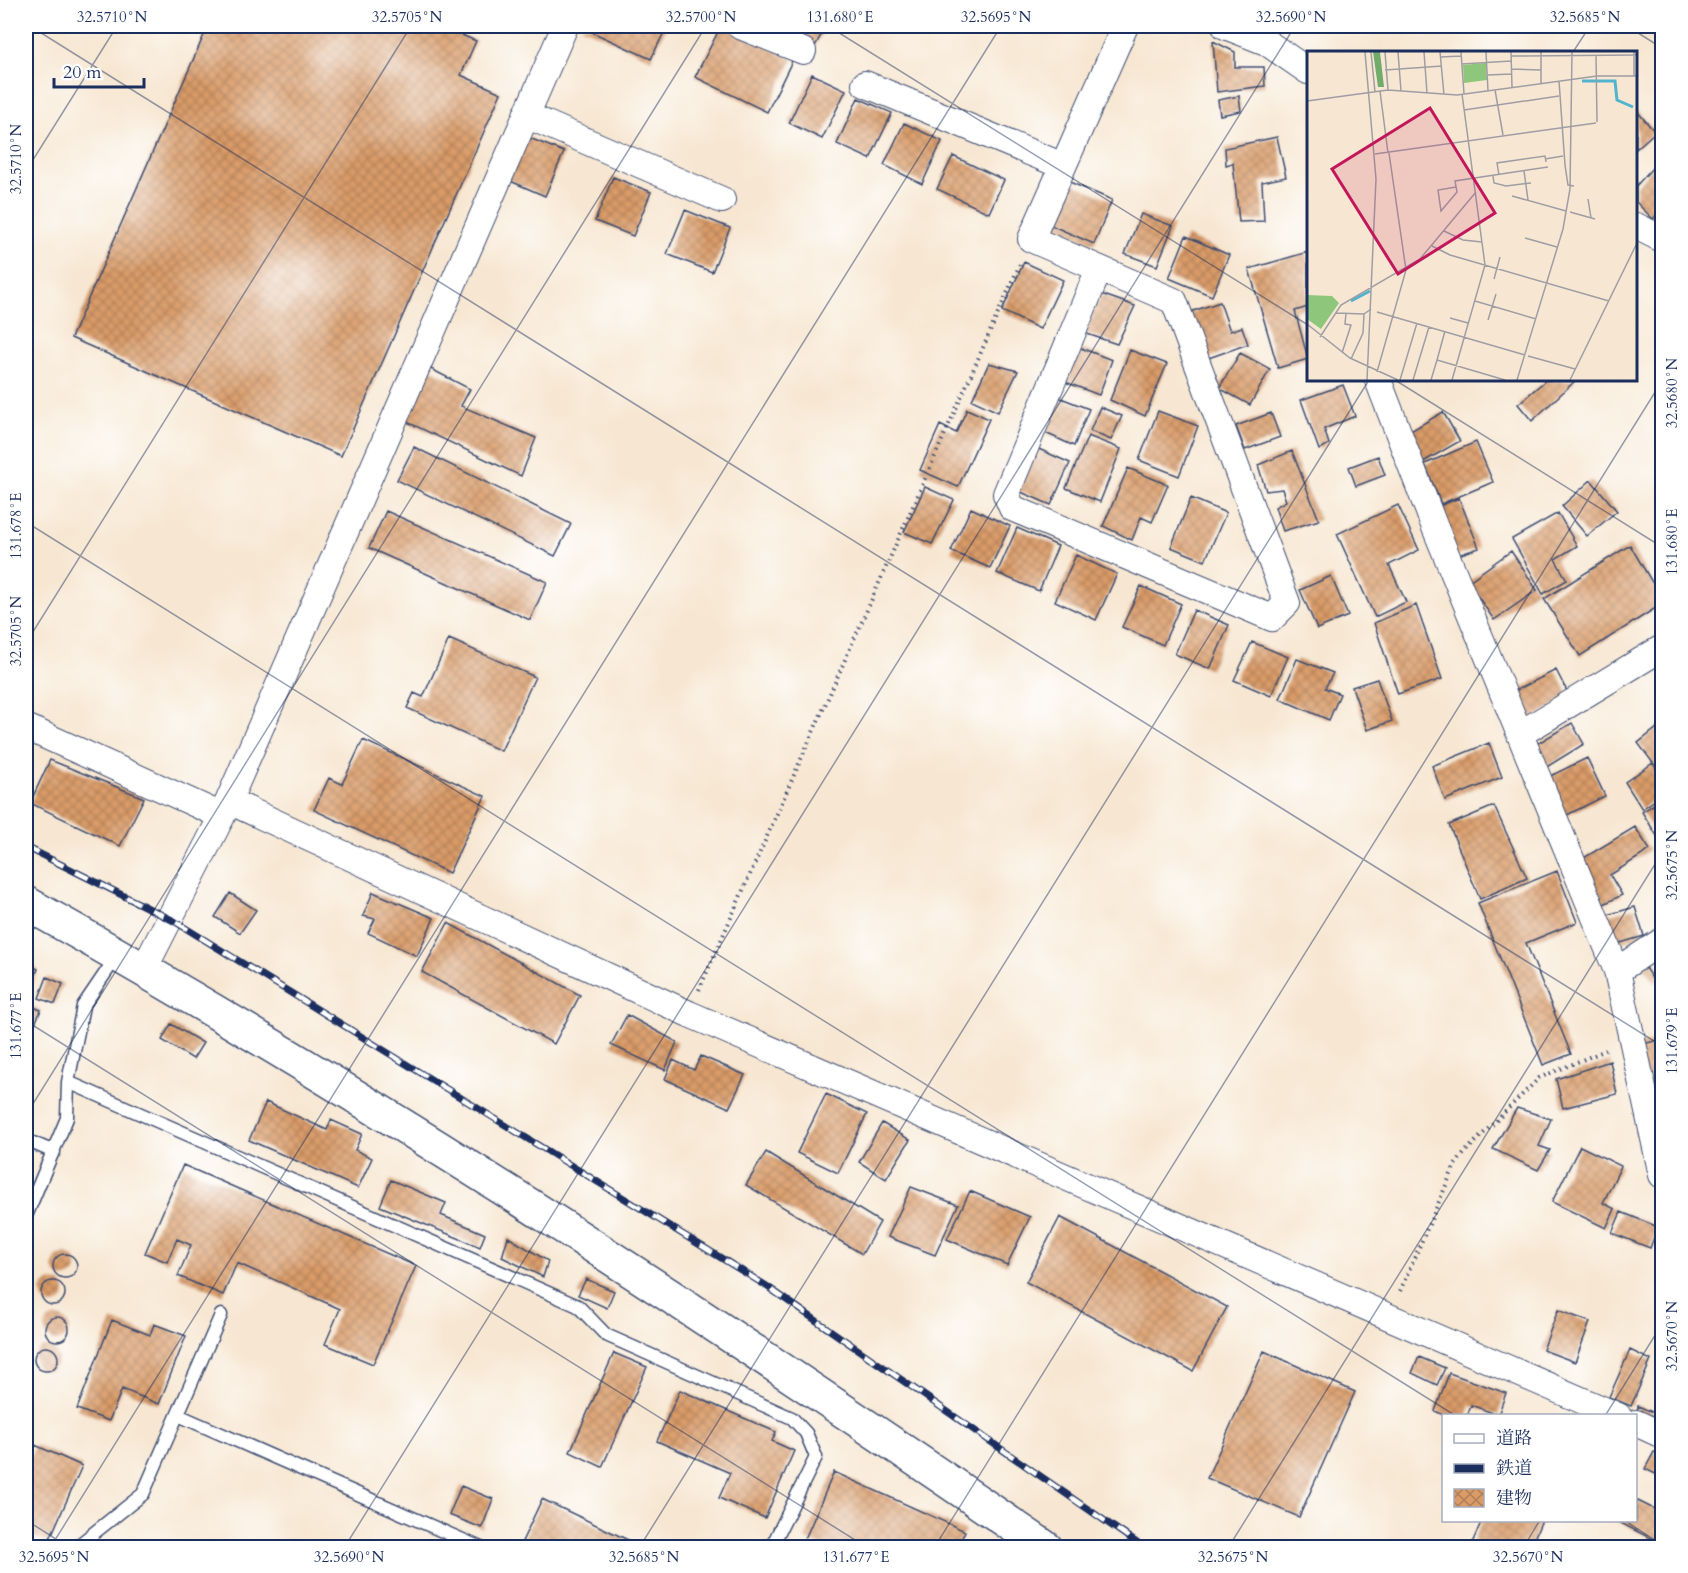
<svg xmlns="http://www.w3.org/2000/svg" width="1688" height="1573" font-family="Cardo,'Noto Serif JP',serif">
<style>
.building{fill:url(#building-cross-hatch)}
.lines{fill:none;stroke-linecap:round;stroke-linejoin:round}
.lane-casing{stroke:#3c4b6f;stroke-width:15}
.street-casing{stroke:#3c4b6f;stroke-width:28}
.secondary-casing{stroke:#3c4b6f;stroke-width:36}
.path{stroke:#3c4b6f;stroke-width:4;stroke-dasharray:1.5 4.5;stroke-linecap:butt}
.lane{stroke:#fff;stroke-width:12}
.street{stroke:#fff;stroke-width:26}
.secondary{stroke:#fff;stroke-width:33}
.rail-casing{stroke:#1b2f5e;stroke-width:7}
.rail{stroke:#fff;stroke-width:4.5;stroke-dasharray:14;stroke-linecap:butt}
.ticks{fill:none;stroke:#1b2f5e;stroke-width:1.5;stroke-opacity:0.45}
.inset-river{fill:none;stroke:#50b4cf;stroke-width:3}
.inset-road{fill:none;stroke:#9f9da4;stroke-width:1.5}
.view{fill:#c2185b;fill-opacity:0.15;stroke:#c2185b;stroke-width:3}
.inset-edge{fill:none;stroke:#1b2f5e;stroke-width:3}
.neatline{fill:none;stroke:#1b2f5e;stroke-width:2}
.ticks-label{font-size:15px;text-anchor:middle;fill:#1b2f5e}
</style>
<defs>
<pattern id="building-cross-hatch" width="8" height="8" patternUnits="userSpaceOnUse" patternTransform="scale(1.5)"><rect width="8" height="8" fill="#da9b67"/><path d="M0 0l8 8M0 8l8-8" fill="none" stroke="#b07f58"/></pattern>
</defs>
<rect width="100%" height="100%" fill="#fff"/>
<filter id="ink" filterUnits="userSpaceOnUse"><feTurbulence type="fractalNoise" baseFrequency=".0167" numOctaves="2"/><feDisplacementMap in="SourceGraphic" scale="12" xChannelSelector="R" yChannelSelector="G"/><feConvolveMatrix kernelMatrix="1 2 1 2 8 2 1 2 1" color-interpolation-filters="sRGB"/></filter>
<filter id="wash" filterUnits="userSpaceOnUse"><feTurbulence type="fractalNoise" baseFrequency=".008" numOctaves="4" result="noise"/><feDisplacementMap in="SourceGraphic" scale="24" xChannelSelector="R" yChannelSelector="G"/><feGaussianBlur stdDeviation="1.35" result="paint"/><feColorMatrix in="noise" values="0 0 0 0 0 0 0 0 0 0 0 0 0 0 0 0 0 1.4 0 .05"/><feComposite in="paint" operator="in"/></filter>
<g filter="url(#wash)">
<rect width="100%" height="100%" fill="#f7e7d2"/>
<g id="blocks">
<!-- building -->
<path class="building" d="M 208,26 L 440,26 L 476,41 L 461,75 L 501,93 L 341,456 L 71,338 Z
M 579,26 L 667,26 L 651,59 Z
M 721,26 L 726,26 L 793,59 L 767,112 L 695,77 Z
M 775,26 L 826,26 L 814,48 Z
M 1213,41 L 1235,52 L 1235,67 L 1264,67 L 1265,86 L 1217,92 Z
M 812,74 L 846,90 L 822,139 L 789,123 Z
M 1239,96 L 1241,111 L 1220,115 L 1218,100 Z
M 858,98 L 892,113 L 870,159 L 837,144 Z
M 1636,110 L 1655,132 L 1636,149 Z
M 904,123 L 942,141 L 922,184 L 884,165 Z
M 527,137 L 564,152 L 545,196 L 508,180 Z
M 1277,137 L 1286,177 L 1262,182 L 1264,221 L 1239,222 L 1233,163 L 1226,165 L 1225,148 Z
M 953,156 L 1004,180 L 989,213 L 937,189 Z
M 1662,157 L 1662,210 L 1653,219 L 1636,202 L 1636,186 Z
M 613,177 L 651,192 L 633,236 L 595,221 Z
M 1065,180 L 1112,200 L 1094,244 L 1046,223 Z
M 685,210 L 730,228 L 712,272 L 667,254 Z
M 1141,214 L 1173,226 L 1157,266 L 1125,254 Z
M 1186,236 L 1229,255 L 1212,296 L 1169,278 Z
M 1308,252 L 1308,307 L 1295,311 L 1308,359 L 1278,368 L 1249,269 Z
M 1024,262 L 1063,280 L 1040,329 L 1002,311 Z
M 1101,294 L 1135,306 L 1117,344 L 1084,333 Z
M 1220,302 L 1230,331 L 1242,327 L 1248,344 L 1203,360 L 1187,313 Z
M 1073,345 L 1112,360 L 1099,395 L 1060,380 Z
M 1130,350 L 1167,364 L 1145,416 L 1110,400 Z
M 1240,353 L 1270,369 L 1250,405 L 1219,388 Z
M 989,363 L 1018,371 L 998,412 L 972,400 Z
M 429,368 L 470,389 L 461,406 L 536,438 L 521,476 L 405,421 Z
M 1546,380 L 1575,381 L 1532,421 L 1518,404 Z
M 1343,385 L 1355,416 L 1324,429 L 1329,444 L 1319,450 L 1301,400 Z
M 1056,396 L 1089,409 L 1074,446 L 1041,431 Z
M 1100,407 L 1122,416 L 1111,440 L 1090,431 Z
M 967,409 L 989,419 L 958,487 L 920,470 L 940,425 L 956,433 Z
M 1158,411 L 1198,426 L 1179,476 L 1139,460 Z
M 1443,412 L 1460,441 L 1418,465 L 1402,436 Z
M 1271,413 L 1280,437 L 1245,450 L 1236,426 Z
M 1088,436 L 1121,449 L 1100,502 L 1066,488 Z
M 1476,442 L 1493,482 L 1441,504 L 1425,464 Z
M 1032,446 L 1070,463 L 1051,505 L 1014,489 Z
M 414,447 L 571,524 L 555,556 L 397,480 Z
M 1292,451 L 1319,520 L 1283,531 L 1275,507 L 1286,501 L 1282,489 L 1266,491 L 1258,465 Z
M 1378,456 L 1385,475 L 1356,486 L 1349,467 Z
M 1128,468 L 1168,485 L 1152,522 L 1141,517 L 1132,540 L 1103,526 Z
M 1591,480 L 1617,511 L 1587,536 L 1562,506 Z
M 925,487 L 954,500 L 932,544 L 904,532 Z
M 1191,498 L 1226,513 L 1205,561 L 1171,547 Z
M 1459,498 L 1479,548 L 1455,556 L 1432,509 Z
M 1398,505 L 1419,550 L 1389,565 L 1406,602 L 1375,617 L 1337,534 Z
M 971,508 L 1010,526 L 990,568 L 951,551 Z
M 386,511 L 547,582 L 530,620 L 369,548 Z
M 1558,513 L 1577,546 L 1555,559 L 1567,580 L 1543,594 L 1512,539 Z
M 1017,528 L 1058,546 L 1039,591 L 997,573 Z
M 1630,545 L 1662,599 L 1662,604 L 1580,656 L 1544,599 Z
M 1511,551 L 1537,590 L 1494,620 L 1468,582 Z
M 1076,555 L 1117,574 L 1096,620 L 1055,601 Z
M 1331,576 L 1348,616 L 1317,629 L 1300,590 Z
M 1141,586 L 1181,604 L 1163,645 L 1122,627 Z
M 1416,605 L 1442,679 L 1398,694 L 1374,623 Z
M 1194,610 L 1229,625 L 1210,669 L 1175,654 Z
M 449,639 L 535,677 L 501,751 L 407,708 L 414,693 L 423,697 Z
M 1252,642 L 1288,657 L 1271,696 L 1234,680 Z
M 1297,659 L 1333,673 L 1325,688 L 1340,694 L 1329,720 L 1280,699 Z
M 1556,670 L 1570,697 L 1525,722 L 1511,693 Z
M 1377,679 L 1392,721 L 1367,730 L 1352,687 Z
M 1572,723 L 1584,744 L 1545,768 L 1533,746 Z
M 1662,724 L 1662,775 L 1638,743 Z
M 363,740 L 485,796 L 449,873 L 314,810 L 329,778 L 342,784 Z
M 1489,743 L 1502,777 L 1445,800 L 1432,766 Z
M 1587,758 L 1605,796 L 1561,818 L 1542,780 Z
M 50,760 L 144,798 L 120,846 L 30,803 Z
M 1653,763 L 1662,778 L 1662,795 L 1642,809 L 1625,782 Z
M 1662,799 L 1662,844 L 1642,812 Z
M 1494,806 L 1527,878 L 1480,899 L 1449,825 Z
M 1635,827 L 1650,850 L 1610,875 L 1622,895 L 1604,904 L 1582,859 Z
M 1557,871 L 1577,922 L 1526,943 L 1571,1054 L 1543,1065 L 1478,903 Z
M 373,892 L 434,918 L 417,956 L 368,933 L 375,919 L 363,916 Z
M 230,893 L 256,910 L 240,933 L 215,917 Z
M 1635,907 L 1644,936 L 1610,946 L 1600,917 Z
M 448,923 L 580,995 L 554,1044 L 422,972 Z
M 1653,957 L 1662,968 L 1662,977 L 1655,983 L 1643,965 Z
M 26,963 L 38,969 L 26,996 Z
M 47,977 L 63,984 L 55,1004 L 39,998 Z
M 26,1004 L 41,1010 L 30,1035 L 26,1033 Z
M 627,1015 L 677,1042 L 665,1070 L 611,1045 Z
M 171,1024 L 203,1043 L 193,1059 L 162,1040 Z
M 1662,1039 L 1662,1147 L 1636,1046 Z
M 701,1056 L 745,1075 L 729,1108 L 665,1079 L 673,1060 L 694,1070 Z
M 1610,1061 L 1617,1094 L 1563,1108 L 1556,1079 Z
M 826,1094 L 867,1114 L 838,1173 L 797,1153 Z
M 266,1102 L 327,1130 L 331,1120 L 362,1134 L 355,1150 L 372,1158 L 358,1188 L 249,1140 Z
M 1517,1108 L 1551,1119 L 1539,1146 L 1550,1150 L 1538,1170 L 1493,1149 Z
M 882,1123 L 910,1140 L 886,1179 L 859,1162 Z
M 1580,1146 L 1621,1166 L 1603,1203 L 1615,1209 L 1606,1228 L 1552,1202 Z
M 766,1152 L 880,1222 L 862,1254 L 746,1185 Z
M 183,1165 L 416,1266 L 373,1364 L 325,1344 L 340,1309 L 237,1263 L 223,1295 L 178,1276 L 191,1245 L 177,1239 L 167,1262 L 145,1253 Z
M 391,1180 L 446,1203 L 441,1215 L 485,1234 L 480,1247 L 380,1206 Z
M 911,1187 L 958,1205 L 935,1255 L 888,1237 Z
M 970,1191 L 1030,1217 L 1007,1265 L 947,1239 Z
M 1621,1212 L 1658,1227 L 1650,1248 L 1612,1233 Z
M 1060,1217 L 1227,1307 L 1193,1371 L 1026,1282 Z
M 508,1237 L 548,1261 L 543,1277 L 502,1257 Z
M53 1266a12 12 0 1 1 24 0a12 12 0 1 1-24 0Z
M 586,1279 L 614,1291 L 607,1308 L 578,1295 Z
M41 1293a12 12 0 1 1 24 0a12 12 0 1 1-24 0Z
M 1558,1310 L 1590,1322 L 1575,1362 L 1543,1350 Z
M45 1329a12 12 0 1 1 24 0a12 12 0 1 1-24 0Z
M 112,1320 L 150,1335 L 154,1324 L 186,1336 L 159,1404 L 122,1389 L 109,1421 L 77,1409 Z
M34 1359a12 12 0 1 1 24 0a12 12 0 1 1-24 0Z
M 1630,1350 L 1651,1360 L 1631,1406 L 1609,1397 Z
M 1264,1351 L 1355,1392 L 1299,1517 L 1207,1478 Z
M 614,1353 L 647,1367 L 602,1467 L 570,1452 Z
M 1419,1357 L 1445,1368 L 1437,1385 L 1412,1373 Z
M 1449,1373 L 1506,1393 L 1498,1415 L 1471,1405 L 1467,1416 L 1446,1416 L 1435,1411 Z
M 680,1390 L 776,1432 L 772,1441 L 794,1451 L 765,1518 L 719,1498 L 730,1473 L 657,1441 Z
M 1638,1406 L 1662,1416 L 1662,1429 L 1636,1416 Z
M 35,1445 L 82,1466 L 48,1543 L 26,1534 L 26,1466 Z
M 1654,1452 L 1662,1455 L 1662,1477 L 1645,1469 Z
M 834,1472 L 965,1531 L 959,1544 L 966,1548 L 824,1548 L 805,1539 Z
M 461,1486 L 493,1499 L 482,1528 L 449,1515 Z
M 542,1499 L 628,1540 L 625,1548 L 519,1548 Z
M 1636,1500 L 1662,1513 L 1662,1544 L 1615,1520 L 1636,1520 Z
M 1482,1520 L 1542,1520 L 1530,1548 L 1470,1548 Z"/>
</g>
</g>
<g filter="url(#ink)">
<use href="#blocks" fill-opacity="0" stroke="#3c4b6f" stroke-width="1.5"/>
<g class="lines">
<!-- lane casing -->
<g class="lane-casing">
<path id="lane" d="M 68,1082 L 578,1306 L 606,1335 L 792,1418 L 806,1433 L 816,1457 L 771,1548
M 26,1140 L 54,1152
M 26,1216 L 67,1118 L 68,1082 L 83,1006 L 117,956
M 178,1415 L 481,1548
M 75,1548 L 143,1494 L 221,1315"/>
</g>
<!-- street casing -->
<g class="street-casing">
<path id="street" d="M 740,26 L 803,51
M 1225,26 L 1266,42 L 1308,71
M 865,84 L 1063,166
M 526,115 L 722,200
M 1636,226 L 1662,239
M 1099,269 L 1006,494 L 1012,508 L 1272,618 L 1287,603 L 1174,301 L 1031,239 L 1125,26
M 1378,380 L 1434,525 L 1617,971 L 1662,1175
M 26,727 L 222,816
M 1520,734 L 1662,648
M 229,801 L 689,1014 L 1618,1416
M 144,969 L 222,816 L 565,26
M 1617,971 L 1662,941
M 1636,1423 L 1662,1435"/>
</g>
<!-- secondary casing -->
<g class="secondary-casing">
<path id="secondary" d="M 26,903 C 377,1099 714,1321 1046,1548"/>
</g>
<!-- path -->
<path class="path" d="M 699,990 L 1020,264
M 1400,1291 L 1455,1165 L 1466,1151 L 1539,1078 L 1606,1050"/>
<!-- lane -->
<use href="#lane" class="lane"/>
<!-- street -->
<use href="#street" class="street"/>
<!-- secondary -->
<use href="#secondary" class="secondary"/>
<!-- rail casing -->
<g class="rail-casing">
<path id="rail" d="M 26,847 L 174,921 L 765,1285 L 1144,1548"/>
</g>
<!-- rail -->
<use href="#rail" class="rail"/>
</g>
</g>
<!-- ticks -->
<path class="ticks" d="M 30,26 L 1662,1046M 828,26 L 1308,325M 1627,26 L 1662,48M 1573,52 L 1590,26M 26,171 L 117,26M 1395,380 L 1662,547M 26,522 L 1456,1416M 26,643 L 411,26M 26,1021 L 868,1548M 26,1115 L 706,26M 1605,1416 L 1662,1324M 26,1520 L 70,1548M 1624,1520 L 1662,1545M 50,1548 L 1001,26M 344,1548 L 1295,26M 639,1548 L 1369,380M 934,1548 L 1662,381M 1228,1548 L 1662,853M 1523,1548 L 1540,1520"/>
<!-- overview -->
<g transform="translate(1307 51)">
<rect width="330" height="330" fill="#f7e7d2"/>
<path d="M 179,12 L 180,29 L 157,32 L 156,14 ZM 0,244 L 25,245 L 32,252 L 14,278 L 0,268 Z" fill="#8ec77b"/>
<path d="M 66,1 L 73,1 L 77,36 L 71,36 Z" fill="#72ac6b"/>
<path class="inset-river" d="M 275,30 L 308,30 L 310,49 L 326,56M 44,250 L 63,240"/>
<path class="inset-road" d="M 58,1 L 69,128 L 60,329M 64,1 L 68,41M 78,1 L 81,39M 91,1 L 94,40M 117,1 L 120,42M 133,1 L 137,44M 154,1 L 157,43M 179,1 L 181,40M 204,1 L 205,36M 234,1 L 234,32M 289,4 L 290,71M 204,5 L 330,4M 134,6 L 154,5M 155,13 L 204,10M 204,18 L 234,19M 78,19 L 135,15M 181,24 L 204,23M 327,25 L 327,1M 252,30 L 258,114 L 261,134 L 267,135M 188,39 L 196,84M 73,40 L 81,102M 0,50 L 81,39 L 150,44 L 290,25 L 330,25M 157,59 L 252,45M 68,103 L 289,72M 238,108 L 256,105M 217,120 L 221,149M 192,124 L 190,112 L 238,105 L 239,111M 186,125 L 187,132 L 199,135 L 224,132M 149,136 L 131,139 L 134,160 L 150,141 L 148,130 L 241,116M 205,145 L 259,160M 281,148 L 284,167M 263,161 L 288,168M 137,180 L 156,189 L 175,191M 218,187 L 250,196M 125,195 L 143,204 L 302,250M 187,228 L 193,206M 168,250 L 229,268M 70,261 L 218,304M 29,262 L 57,263 L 64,258M 143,267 L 161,272M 181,269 L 189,243M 0,273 L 43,307 L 91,329M 138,280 L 130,309 L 198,329M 13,286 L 34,254 L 113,208 L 169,141M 35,302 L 44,274 L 38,273 L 39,262M 221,305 L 268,318M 44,308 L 56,282 L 57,263M 70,321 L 99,219 L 82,102M 93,329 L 110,272M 106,329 L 122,276M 124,329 L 130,309M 145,329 L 178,214 L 155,43M 210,329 L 256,178 L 263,138 L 265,1M 263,329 L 330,192"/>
<path class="view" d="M 123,57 L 188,162 L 91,223 L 25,118 Z"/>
<rect width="330" height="330" class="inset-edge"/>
</g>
<!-- margin -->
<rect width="1688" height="1573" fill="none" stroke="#fff" stroke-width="66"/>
<!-- legend -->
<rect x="1442" y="1414" width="195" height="108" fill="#ffffff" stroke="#a4acbf" stroke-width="1.5"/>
<rect x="1454" y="1434" width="30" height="9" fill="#ffffff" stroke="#a4acbf" stroke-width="1.5"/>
<text x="1496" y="1444" font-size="18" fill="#1b2f5e">道路</text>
<rect x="1454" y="1464" width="30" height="9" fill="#1b2f5e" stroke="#a4acbf" stroke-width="1.5"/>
<text x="1496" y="1474" font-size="18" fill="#1b2f5e">鉄道</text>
<rect x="1454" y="1489" width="30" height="18" fill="url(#building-cross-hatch)" stroke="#a4acbf" stroke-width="1.5"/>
<text x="1496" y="1504" font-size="18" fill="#1b2f5e">建物</text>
<!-- scale -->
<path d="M54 78v9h90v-9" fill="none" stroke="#1b2f5e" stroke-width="3"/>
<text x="63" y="78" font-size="18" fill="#1b2f5e" stroke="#ffffff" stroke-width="4.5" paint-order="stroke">20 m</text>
<rect x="33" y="33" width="1622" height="1507" class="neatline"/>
<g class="ticks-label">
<text x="112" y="22">32.5710°N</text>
<text x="407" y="22">32.5705°N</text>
<text x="701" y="22">32.5700°N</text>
<text x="840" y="22">131.680°E</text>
<text x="996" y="22">32.5695°N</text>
<text x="1291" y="22">32.5690°N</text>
<text x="1585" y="22">32.5685°N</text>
<text transform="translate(16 159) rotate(-90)" y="5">32.5710°N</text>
<text transform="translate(1672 393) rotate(-90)" y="5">32.5680°N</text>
<text transform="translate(16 526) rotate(-90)" y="5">131.678°E</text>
<text transform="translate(1672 542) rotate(-90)" y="5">131.680°E</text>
<text transform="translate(16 631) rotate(-90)" y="5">32.5705°N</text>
<text transform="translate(1672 865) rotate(-90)" y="5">32.5675°N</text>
<text transform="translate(16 1026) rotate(-90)" y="5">131.677°E</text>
<text transform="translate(1672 1041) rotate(-90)" y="5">131.679°E</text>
<text transform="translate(1672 1336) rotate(-90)" y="5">32.5670°N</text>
<text x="54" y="1562">32.5695°N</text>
<text x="349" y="1562">32.5690°N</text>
<text x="644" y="1562">32.5685°N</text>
<text x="856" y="1562">131.677°E</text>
<text x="1233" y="1562">32.5675°N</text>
<text x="1528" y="1562">32.5670°N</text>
</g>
</svg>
